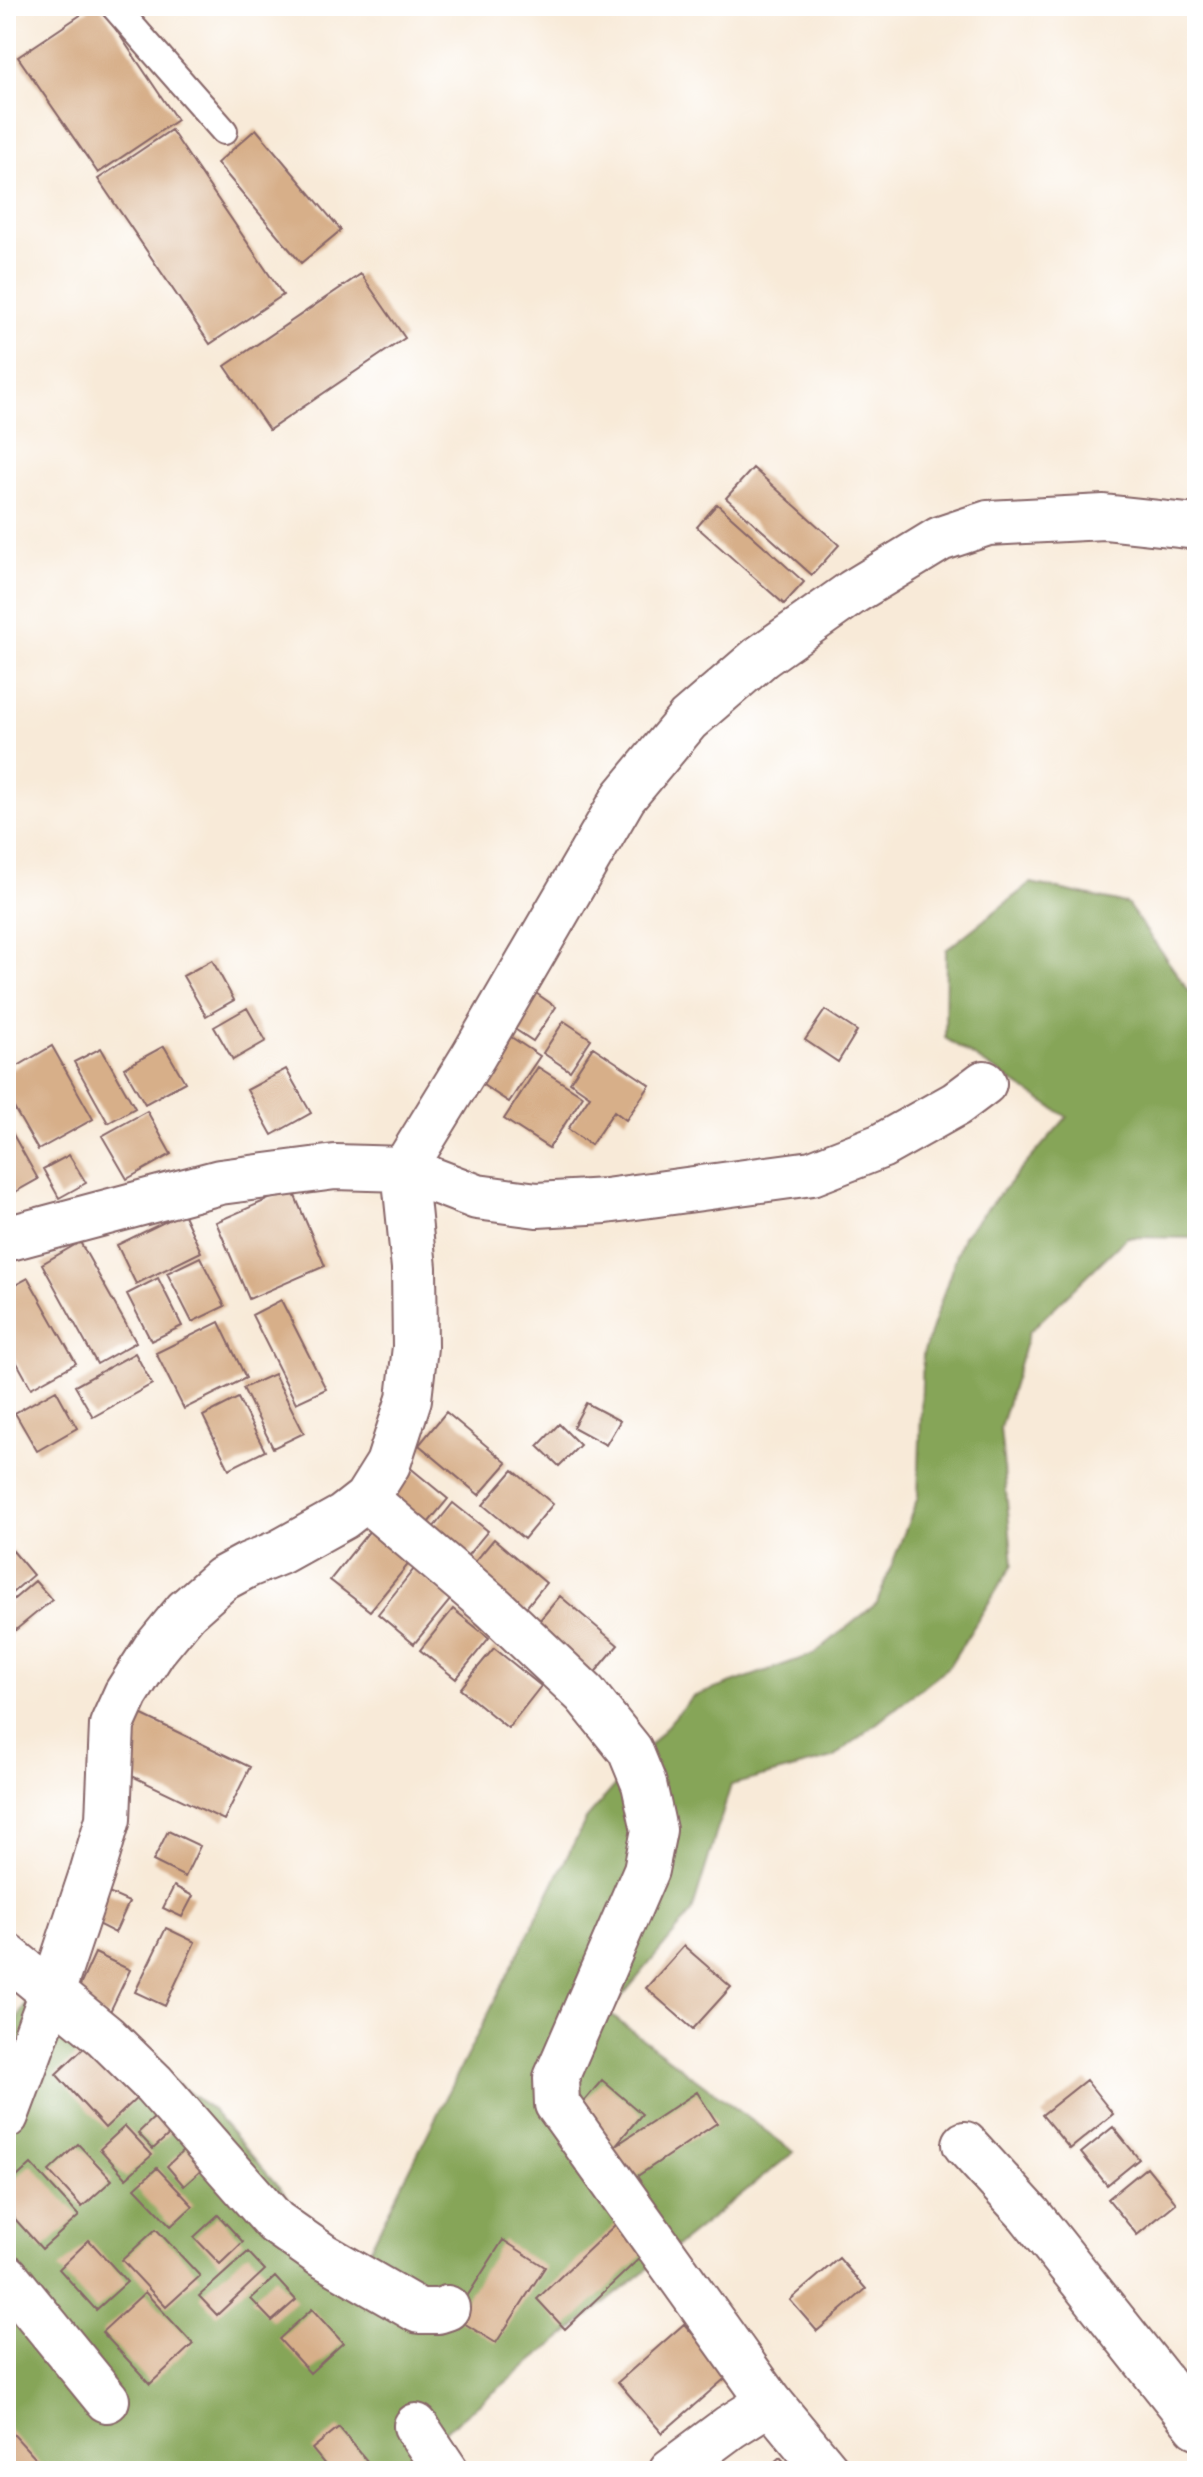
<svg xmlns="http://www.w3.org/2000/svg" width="1203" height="2477" font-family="'Architects Daughter',sans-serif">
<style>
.forest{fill:#86a558;stroke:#686242;stroke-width:2}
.building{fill:#d7af89}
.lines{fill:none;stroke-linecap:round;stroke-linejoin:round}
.lane-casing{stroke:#876668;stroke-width:30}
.street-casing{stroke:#876668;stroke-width:48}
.lane{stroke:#fff;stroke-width:26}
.street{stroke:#fff;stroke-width:44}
</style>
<rect width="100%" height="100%" fill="#fff"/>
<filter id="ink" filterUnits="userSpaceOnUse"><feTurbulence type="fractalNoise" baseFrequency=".0125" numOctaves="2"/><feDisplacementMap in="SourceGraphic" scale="16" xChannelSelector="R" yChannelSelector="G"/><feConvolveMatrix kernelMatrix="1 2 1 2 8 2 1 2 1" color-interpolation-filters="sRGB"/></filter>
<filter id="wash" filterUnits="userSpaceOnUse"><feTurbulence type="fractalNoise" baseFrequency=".006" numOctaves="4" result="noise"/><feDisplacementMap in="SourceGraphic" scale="32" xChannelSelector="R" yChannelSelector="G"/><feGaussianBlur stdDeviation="1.8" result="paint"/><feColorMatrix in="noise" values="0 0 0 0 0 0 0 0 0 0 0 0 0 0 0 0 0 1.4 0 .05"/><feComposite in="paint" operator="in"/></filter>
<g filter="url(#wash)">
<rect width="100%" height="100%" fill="#f8ead8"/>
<!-- forest -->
<path class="forest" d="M 1031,883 L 1127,904 L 1197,1002 L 1197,1238 L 1127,1237 L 1029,1332 L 1000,1428 L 1013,1564 L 949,1666 L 833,1758 L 731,1785 L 692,1912 L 608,2013 L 794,2152 L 395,2471 L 6,2471 L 6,2042 L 38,1978 L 212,2110 L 356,2276 L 586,1819 L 692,1697 L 814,1654 L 877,1603 L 918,1497 L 923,1354 L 963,1236 L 1067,1117 L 945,1038 L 946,950 Z"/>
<g id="blocks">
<!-- building -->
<path class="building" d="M 94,6 L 100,6 L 177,120 L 98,173 L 18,57 Z
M 256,129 L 341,230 L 301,263 L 217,163 Z
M 171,130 L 283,295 L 210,344 L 98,179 Z
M 361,274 L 405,338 L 269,430 L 225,366 Z
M 753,468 L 839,545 L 812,575 L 726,498 Z
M 717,504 L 804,582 L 784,604 L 697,527 Z
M 212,960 L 234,1000 L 206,1016 L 183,976 Z
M 530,989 L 556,1007 L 533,1041 L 507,1024 Z
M 247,1008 L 266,1041 L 233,1060 L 214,1027 Z
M 825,1010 L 857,1031 L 838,1062 L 805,1040 Z
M 564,1021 L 591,1039 L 570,1071 L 543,1053 Z
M 511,1037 L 540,1056 L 509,1102 L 480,1083 Z
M 52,1046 L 93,1119 L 38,1150 L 6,1094 L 6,1073 Z
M 164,1046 L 185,1082 L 145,1104 L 124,1068 Z
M 593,1047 L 650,1085 L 626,1120 L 614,1111 L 591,1145 L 568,1129 L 590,1096 L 570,1082 Z
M 101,1048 L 135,1108 L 108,1123 L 74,1062 Z
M 538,1067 L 583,1096 L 549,1148 L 504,1119 Z
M 286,1069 L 311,1113 L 272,1135 L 247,1090 Z
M 147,1111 L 171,1154 L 127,1179 L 102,1136 Z
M 6,1122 L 38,1179 L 6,1197 Z
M 69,1155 L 86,1183 L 59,1198 L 43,1169 Z
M 292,1189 L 325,1266 L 249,1299 L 216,1222 Z
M 183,1213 L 201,1252 L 136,1284 L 117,1245 Z
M 80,1242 L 136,1342 L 97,1364 L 42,1264 Z
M 200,1257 L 225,1306 L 192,1322 L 167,1273 Z
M 28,1278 L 76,1363 L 31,1388 L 6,1343 L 6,1290 Z
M 158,1278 L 182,1326 L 151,1341 L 127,1294 Z
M 281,1300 L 326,1389 L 296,1403 L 252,1315 Z
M 219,1322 L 246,1378 L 184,1409 L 156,1353 Z
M 135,1353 L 152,1384 L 93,1417 L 75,1386 Z
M 274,1374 L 304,1433 L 273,1448 L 243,1388 Z
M 56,1390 L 77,1428 L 37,1451 L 15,1413 Z
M 238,1398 L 265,1451 L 229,1469 L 203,1416 Z
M 586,1403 L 620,1421 L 606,1445 L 573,1427 Z
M 446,1412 L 507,1463 L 479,1495 L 419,1445 Z
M 559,1424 L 580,1445 L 559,1466 L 538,1446 Z
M 408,1466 L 448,1499 L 423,1529 L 384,1496 Z
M 513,1470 L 553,1504 L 524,1539 L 483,1505 Z
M 453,1503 L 488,1531 L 463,1561 L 429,1533 Z
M 371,1529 L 411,1561 L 370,1611 L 330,1580 Z
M 494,1539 L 546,1583 L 516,1620 L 463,1576 Z
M 13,1551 L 33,1575 L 6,1598 L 6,1557 Z
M 414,1569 L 451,1599 L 414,1644 L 378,1614 Z
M 35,1581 L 52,1600 L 6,1638 L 6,1606 Z
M 560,1596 L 618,1645 L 587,1682 L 529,1633 Z
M 453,1609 L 489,1638 L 456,1679 L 420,1650 Z
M 494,1648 L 541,1686 L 508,1728 L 460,1689 Z
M 136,1712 L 250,1767 L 224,1820 L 111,1766 Z
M 168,1831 L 200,1846 L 185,1877 L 153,1861 Z
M 174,1886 L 193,1896 L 182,1917 L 163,1908 Z
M 95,1887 L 129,1902 L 115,1933 L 82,1916 Z
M 166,1928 L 195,1942 L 165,2006 L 135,1992 Z
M 684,1946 L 731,1987 L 693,2029 L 646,1988 Z
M 95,1953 L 130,1970 L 107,2018 L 73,2001 Z
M 88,2044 L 138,2097 L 105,2128 L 56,2074 Z
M 602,2080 L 642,2114 L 615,2146 L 575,2112 Z
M 1086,2080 L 1113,2114 L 1070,2149 L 1042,2115 Z
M 697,2092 L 717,2123 L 630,2181 L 609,2150 Z
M 160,2112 L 175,2129 L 153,2149 L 138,2133 Z
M 125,2126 L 152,2155 L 126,2178 L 100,2149 Z
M 1113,2127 L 1139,2159 L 1107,2185 L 1081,2153 Z
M 78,2144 L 112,2180 L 82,2207 L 49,2171 Z
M 187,2147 L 205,2167 L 184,2186 L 167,2166 Z
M 31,2164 L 79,2216 L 42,2249 L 6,2209 L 6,2187 Z
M 1147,2167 L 1176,2203 L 1137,2235 L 1108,2199 Z
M 157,2168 L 193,2206 L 171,2226 L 135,2188 Z
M 218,2215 L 243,2242 L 220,2264 L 194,2237 Z
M 617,2223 L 645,2253 L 565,2329 L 537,2299 Z
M 156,2229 L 200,2276 L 166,2307 L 122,2260 Z
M 89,2240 L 127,2282 L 96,2310 L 59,2269 Z
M 503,2240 L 545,2267 L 496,2343 L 454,2317 Z
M 248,2252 L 265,2270 L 217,2315 L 199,2296 Z
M 839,2258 L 866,2289 L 817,2331 L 790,2300 Z
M 275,2277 L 296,2300 L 272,2321 L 251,2299 Z
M 145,2292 L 193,2344 L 150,2384 L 102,2332 Z
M 312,2309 L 343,2343 L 310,2373 L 279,2339 Z
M 684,2324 L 729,2375 L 662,2433 L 618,2382 Z
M 6,2426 L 45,2469 L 43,2471 L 6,2471 Z
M 339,2427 L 368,2462 L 357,2471 L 330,2471 L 312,2449 Z
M 780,2457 L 792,2471 L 764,2471 Z"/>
</g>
</g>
<g filter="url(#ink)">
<use href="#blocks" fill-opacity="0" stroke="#876668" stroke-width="2"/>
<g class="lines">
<!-- lane casing -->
<g class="lane-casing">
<path id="lane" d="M 114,6 L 224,131"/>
</g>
<!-- street casing -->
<g class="street-casing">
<path id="street" d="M 6,1239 L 220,1182 L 335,1167 L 404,1169 L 477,1197 L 537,1205 L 606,1201 L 812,1173 L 881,1146 L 956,1104 L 984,1083
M 366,1499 L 493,1607 L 585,1694 L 630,1750 L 644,1784 L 654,1830 L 646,1870 L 556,2078 L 557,2104 L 770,2402
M 6,1955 L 105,2036 L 154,2084 L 275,2222 L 322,2255 L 419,2311 L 438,2311 L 447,2308
M 6,2116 L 52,1993 L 92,1873 L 108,1819 L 112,1725 L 126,1694 L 154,1650 L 186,1611 L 222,1579 L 248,1565 L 280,1552 L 343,1517 L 366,1499 L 388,1464 L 409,1399 L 415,1347 L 414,1268 L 404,1169 L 474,1055 L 624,797 L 688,720 L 761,657 L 853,592 L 940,539 L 988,523 L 1104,517 L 1197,527
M 965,2144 L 1029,2214 L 1197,2426
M 6,2276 L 107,2400
M 416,2426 L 446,2471
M 671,2471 L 730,2427 L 770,2402 L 827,2471"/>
</g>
<!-- lane -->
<use href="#lane" class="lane"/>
<!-- street -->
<use href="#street" class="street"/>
</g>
</g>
<!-- margin -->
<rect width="1203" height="2477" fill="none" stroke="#fff" stroke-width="32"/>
</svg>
